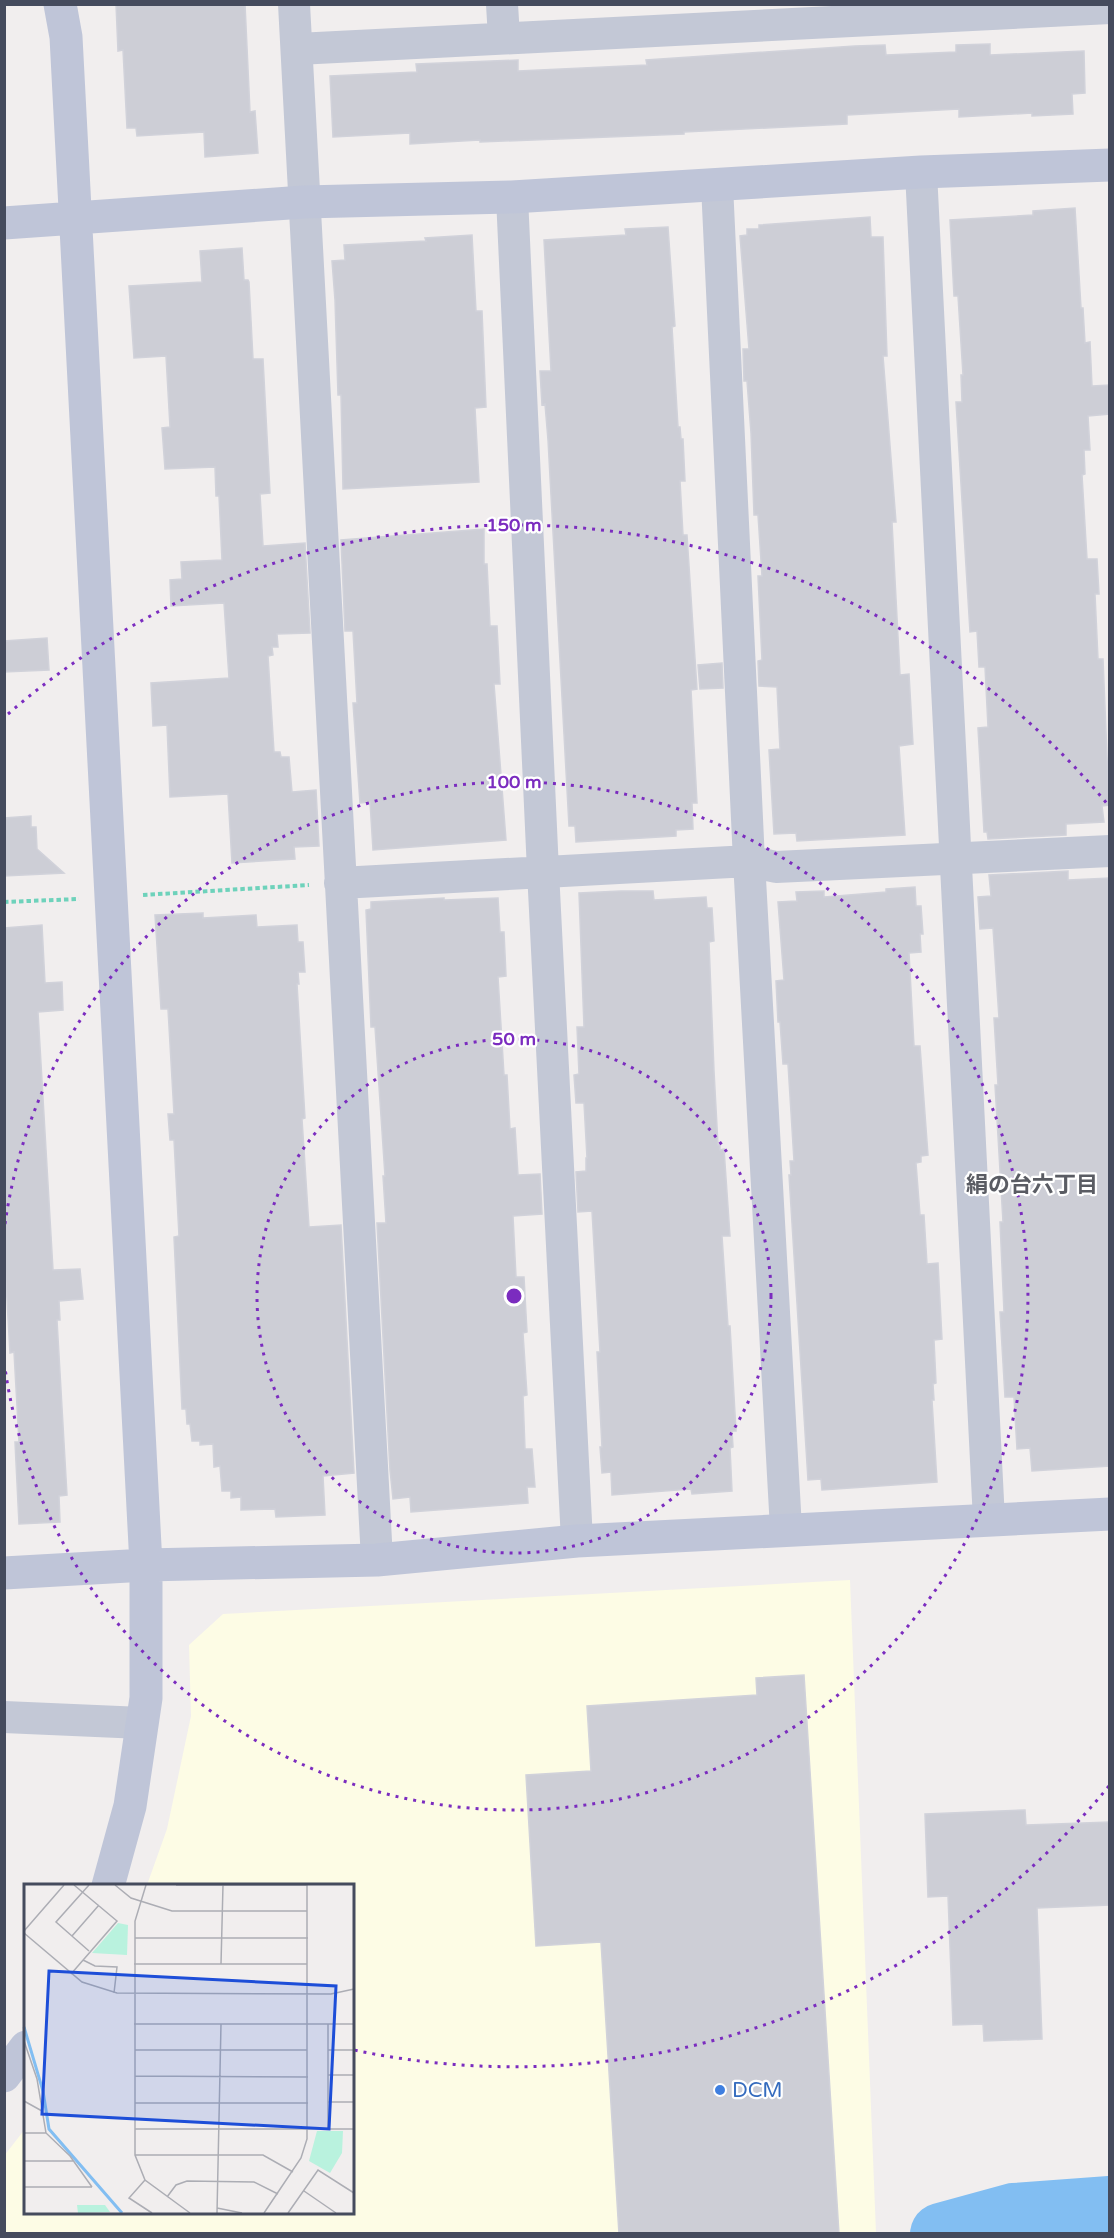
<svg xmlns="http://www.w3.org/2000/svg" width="1114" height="2238" font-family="'Varela Round','Noto Sans JP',sans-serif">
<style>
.commercial{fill:#fdfce5}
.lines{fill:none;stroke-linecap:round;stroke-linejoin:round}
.river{stroke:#82bef2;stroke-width:62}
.building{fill:#cdced6;stroke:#d1d2da;stroke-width:1.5}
.path{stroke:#6ed2bb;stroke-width:4;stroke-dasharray:4.5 3;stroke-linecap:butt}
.street{stroke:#c3c8d6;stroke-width:32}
.secondary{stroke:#bfc5d8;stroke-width:33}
.ring{fill:none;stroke:#7b2cbf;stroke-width:3;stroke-dasharray:3 6}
.shop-dot{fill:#3f7fe0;stroke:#fff;stroke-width:2}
.labels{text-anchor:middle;stroke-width:4.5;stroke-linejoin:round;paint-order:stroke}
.shop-label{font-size:21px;fill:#366cbe;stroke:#fff;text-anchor:start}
.neighbourhood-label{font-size:22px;font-weight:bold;fill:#5a5c63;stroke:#fff}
.inset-river{fill:none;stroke:#82bef2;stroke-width:3}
.inset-road{fill:none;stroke:#acadb4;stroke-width:1.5}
.view{fill:#1d4ed8;fill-opacity:0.15;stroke:#1d4ed8;stroke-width:3}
.inset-edge{fill:none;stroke:#454b5d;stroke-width:3}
.centre{fill:#7b2cbf;stroke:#fff;stroke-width:3}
.ring-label{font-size:18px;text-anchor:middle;font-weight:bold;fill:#7b2cbf;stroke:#fff;stroke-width:4.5;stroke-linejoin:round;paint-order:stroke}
</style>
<rect width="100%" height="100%" fill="#f1eeee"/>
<!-- commercial -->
<path class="commercial" d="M 850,1580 L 876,2233 L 5,2233 L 4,2156 L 25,2129 L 26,2212 L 352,2212 L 352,1886 L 147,1885 L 167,1829 L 191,1716 L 189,1645 L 223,1614 Z"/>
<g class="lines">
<!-- river -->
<path class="river" d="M 941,2234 L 1014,2214 L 1110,2207"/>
</g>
<!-- building -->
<path class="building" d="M 116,4 L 245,4 L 250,112 L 255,111 L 258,153 L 205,157 L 204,132 L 137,136 L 136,128 L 127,128 L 123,50 L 118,51 Z
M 990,44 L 990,55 L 1084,51 L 1085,93 L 1072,94 L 1073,114 L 1032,116 L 1032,113 L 959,117 L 959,109 L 847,115 L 847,124 L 684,132 L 684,134 L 480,142 L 480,140 L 410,144 L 410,133 L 333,137 L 330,76 L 417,72 L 416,64 L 518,60 L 518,71 L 647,65 L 646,60 L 855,46 L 885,45 L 886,55 L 956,52 L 956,45 Z
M 1075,208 L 1081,308 L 1083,308 L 1085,343 L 1090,342 L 1092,386 L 1110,385 L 1110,414 L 1088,416 L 1090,450 L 1084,450 L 1085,474 L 1082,475 L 1087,559 L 1097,559 L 1099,594 L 1095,594 L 1098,659 L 1103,659 L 1109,805 L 1102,806 L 1104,822 L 1066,824 L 1066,835 L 988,839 L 987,832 L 984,832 L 978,728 L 988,727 L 985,667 L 979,667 L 977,631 L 970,632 L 956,402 L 962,402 L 961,375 L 963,375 L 958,296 L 954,296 L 950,220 L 1033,215 L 1033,211 Z
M 870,217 L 871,237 L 883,237 L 887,356 L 883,356 L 896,522 L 892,522 L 900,675 L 909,674 L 913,744 L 899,746 L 905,835 L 797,841 L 796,833 L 774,834 L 769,750 L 780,749 L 777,687 L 759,686 L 758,661 L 762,660 L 758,576 L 762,576 L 758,515 L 754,515 L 751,433 L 747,381 L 744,381 L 743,349 L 749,349 L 740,236 L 747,235 L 747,229 L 759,229 L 759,225 Z
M 668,227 L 675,326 L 672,327 L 678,427 L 680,427 L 681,439 L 683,439 L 685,481 L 680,481 L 683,535 L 687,535 L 697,689 L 691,690 L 697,803 L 692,803 L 693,829 L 676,830 L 676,836 L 576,842 L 575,826 L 569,826 L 548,440 L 545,404 L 542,405 L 540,371 L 551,371 L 544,240 L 626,235 L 625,229 Z
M 472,235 L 476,311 L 482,311 L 486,407 L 475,408 L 479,482 L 343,489 L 341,395 L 338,395 L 335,300 L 332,261 L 345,260 L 344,245 L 426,241 L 425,238 Z
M 242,248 L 244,280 L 248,280 L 249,282 L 253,359 L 263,359 L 270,493 L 260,494 L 263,546 L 305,543 L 310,633 L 277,634 L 278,647 L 272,647 L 273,655 L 268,656 L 274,752 L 280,752 L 281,757 L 289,757 L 292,792 L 316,790 L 319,846 L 294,847 L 295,859 L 232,863 L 228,794 L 170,797 L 167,725 L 153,726 L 151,683 L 229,678 L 224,603 L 171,606 L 170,580 L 182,579 L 181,562 L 222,560 L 219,496 L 216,496 L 215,467 L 165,469 L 162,428 L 170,427 L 166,356 L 134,358 L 129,286 L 202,282 L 200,251 Z
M 484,529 L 484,564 L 487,564 L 490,626 L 497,626 L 500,684 L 494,684 L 506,840 L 373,850 L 370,802 L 360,803 L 353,703 L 357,703 L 353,631 L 345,631 L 341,540 Z
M 47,638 L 49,670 L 4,672 L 4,641 Z
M 722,663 L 723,688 L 700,689 L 698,665 Z
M 31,816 L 31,827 L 36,827 L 37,849 L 64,873 L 4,876 L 4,818 Z
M 1068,871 L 1068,880 L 1110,878 L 1110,1466 L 1032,1471 L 1030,1448 L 1017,1449 L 1014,1397 L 1005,1397 L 1000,1312 L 1004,1312 L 1000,1222 L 1003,1222 L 995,1085 L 998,1085 L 994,1018 L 999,1018 L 993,928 L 980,929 L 978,897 L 991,896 L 989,875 Z
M 915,887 L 916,906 L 921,906 L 923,934 L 920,934 L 921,952 L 909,953 L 914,1046 L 920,1046 L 928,1155 L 921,1156 L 921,1162 L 916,1163 L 920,1215 L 924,1215 L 927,1264 L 938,1263 L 942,1339 L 934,1340 L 936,1383 L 933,1384 L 934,1400 L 932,1400 L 937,1482 L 822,1490 L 821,1479 L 808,1480 L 789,1175 L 791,1175 L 790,1161 L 794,1161 L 788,1064 L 783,1064 L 780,1022 L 778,1022 L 776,981 L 784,980 L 778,902 L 797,901 L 796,892 L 824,891 L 824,897 L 886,892 L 886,889 Z
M 621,891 L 653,891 L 654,900 L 706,897 L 707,908 L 712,908 L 714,941 L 709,942 L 714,1071 L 718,1145 L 720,1145 L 720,1150 L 724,1149 L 730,1236 L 722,1236 L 728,1326 L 730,1326 L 736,1431 L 732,1431 L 733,1447 L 730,1448 L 732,1491 L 692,1494 L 691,1489 L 612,1495 L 611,1472 L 602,1473 L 600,1447 L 602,1447 L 597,1352 L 600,1352 L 592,1211 L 578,1212 L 576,1172 L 586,1171 L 586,1158 L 587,1158 L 584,1103 L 576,1103 L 574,1075 L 579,1074 L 577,1027 L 584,1027 L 579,893 Z
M 444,898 L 444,900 L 498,898 L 500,932 L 504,932 L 506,976 L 498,977 L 504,1075 L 507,1075 L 510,1129 L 515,1128 L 518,1175 L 540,1174 L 542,1214 L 513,1216 L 516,1277 L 524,1277 L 527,1332 L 523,1333 L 527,1395 L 523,1396 L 525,1449 L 532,1449 L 535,1487 L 527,1487 L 528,1503 L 411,1512 L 410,1497 L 393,1499 L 390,1470 L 377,1223 L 386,1223 L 383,1176 L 385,1176 L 375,1027 L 371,1027 L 366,910 L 371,909 L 371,902 Z
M 203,913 L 203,918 L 256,915 L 257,927 L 297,925 L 298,942 L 303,942 L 305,972 L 298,972 L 299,984 L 297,984 L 305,1118 L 302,1119 L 309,1227 L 341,1225 L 354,1473 L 323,1476 L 325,1515 L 276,1517 L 275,1509 L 241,1510 L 241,1497 L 231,1498 L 231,1491 L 222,1491 L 220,1466 L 214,1467 L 213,1444 L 200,1445 L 200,1441 L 192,1441 L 190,1424 L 187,1424 L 186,1409 L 182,1409 L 174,1237 L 179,1236 L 174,1140 L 170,1140 L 168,1114 L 174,1114 L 168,1009 L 161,1009 L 155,915 Z
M 42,925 L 45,983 L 62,982 L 63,1010 L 38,1012 L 53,1270 L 80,1269 L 83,1299 L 59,1301 L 60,1320 L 57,1320 L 67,1495 L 59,1496 L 60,1522 L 19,1524 L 15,1442 L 19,1442 L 14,1352 L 10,1353 L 4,1247 L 4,928 Z
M 804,1675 L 839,2234 L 619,2234 L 601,1942 L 536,1946 L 526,1775 L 591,1771 L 587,1706 L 757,1695 L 756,1678 Z
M 1025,1810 L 1026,1825 L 1110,1822 L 1110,1905 L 1037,1908 L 1042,2039 L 984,2041 L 983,2024 L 953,2025 L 948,1896 L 928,1897 L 925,1814 Z"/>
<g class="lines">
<!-- path -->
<path class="path" d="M 143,895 L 309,885
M 4,902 L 79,899"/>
<!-- street -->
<path class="street" d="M 294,4 L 377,1560
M 502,4 L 504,38
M 297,49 L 1110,8
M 921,172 L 989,1520
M 717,185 L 749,861 L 786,1529
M 512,197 L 543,871 L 577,1541
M 340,883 L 749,861 L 776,867 L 1110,851
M 4,1717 L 142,1723"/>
<!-- secondary -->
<path class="secondary" d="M 60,4 L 66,37 L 146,1565 L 146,1698 L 130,1806 L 108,1886
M 4,223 L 304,202 L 512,197 L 921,172 L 1110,165
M 4,1573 L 146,1565 L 377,1560 L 577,1541 L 1110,1514
M 4,2076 L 26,2047"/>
</g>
<!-- distance rings -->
<g class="ring">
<circle cx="514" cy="1296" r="257"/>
<path d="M5 1224A514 514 0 1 1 5 1368"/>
<path d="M1109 1786A771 771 0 0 1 354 2050M8 714A771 771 0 0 1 1109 806"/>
</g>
<!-- markers -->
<circle class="shop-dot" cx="720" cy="2090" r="6"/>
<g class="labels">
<!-- shop labels -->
<g class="shop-label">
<text x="732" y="2097">DCM</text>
</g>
<!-- neighbourhood labels -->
<g class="neighbourhood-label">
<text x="1032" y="1192">絹の台六丁目</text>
</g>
</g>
<!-- overview -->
<g transform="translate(24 1884)">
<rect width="330" height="330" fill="#f1eeee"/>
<path d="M 94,39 L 104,41 L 103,71 L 68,69 ZM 293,247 L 319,247 L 318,269 L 306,289 L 285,277 ZM 53,321 L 81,321 L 86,328 L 54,329 Z" fill="#b9f2de"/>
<path class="inset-river" d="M 0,143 L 19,207 L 25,245 L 98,329"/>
<path class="inset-road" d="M 65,1 L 32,38 L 65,67M 91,1 L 107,14 L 148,27 L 283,27M 122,1 L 111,37 L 111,271 L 121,296 L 166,329M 152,1 L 283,1M 0,47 L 40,1M 0,49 L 58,98 L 93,109 L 307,110 L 330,105M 48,52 L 75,21M 111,54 L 284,54M 59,76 L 71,82 L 93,83 L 90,109M 110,80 L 283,80M 197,80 L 199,1M 47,90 L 93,37 L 50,1M 110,140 L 330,140M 0,157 L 13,195 L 22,249 L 46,272 L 68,303M 111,166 L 283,166M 304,166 L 330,166M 304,191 L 330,191M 111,192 L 284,193M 0,217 L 18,227M 304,218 L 330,218M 111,219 L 284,219M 111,245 L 330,245M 304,245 L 304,140M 0,249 L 22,249M 111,271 L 239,271 L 269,288M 0,277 L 50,277M 121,296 L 105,314 L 128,329M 0,303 L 68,303M 280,307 L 312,329M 143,313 L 152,301 L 163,297 L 230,298 L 254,310M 193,324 L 218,329M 193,329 L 197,140M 240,329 L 277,274 L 283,255 L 283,1M 264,329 L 294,286 L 330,309"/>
<path class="view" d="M 25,87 L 312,102 L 305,245 L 18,230 Z"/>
<rect width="330" height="330" class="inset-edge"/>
</g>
<circle cx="514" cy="1296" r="9" class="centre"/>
<g class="ring-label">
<text x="514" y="531">150 m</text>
<text x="514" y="788">100 m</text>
<text x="514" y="1045">50 m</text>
</g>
<!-- border -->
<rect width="1114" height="2238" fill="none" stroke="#454b5d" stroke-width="12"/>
</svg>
